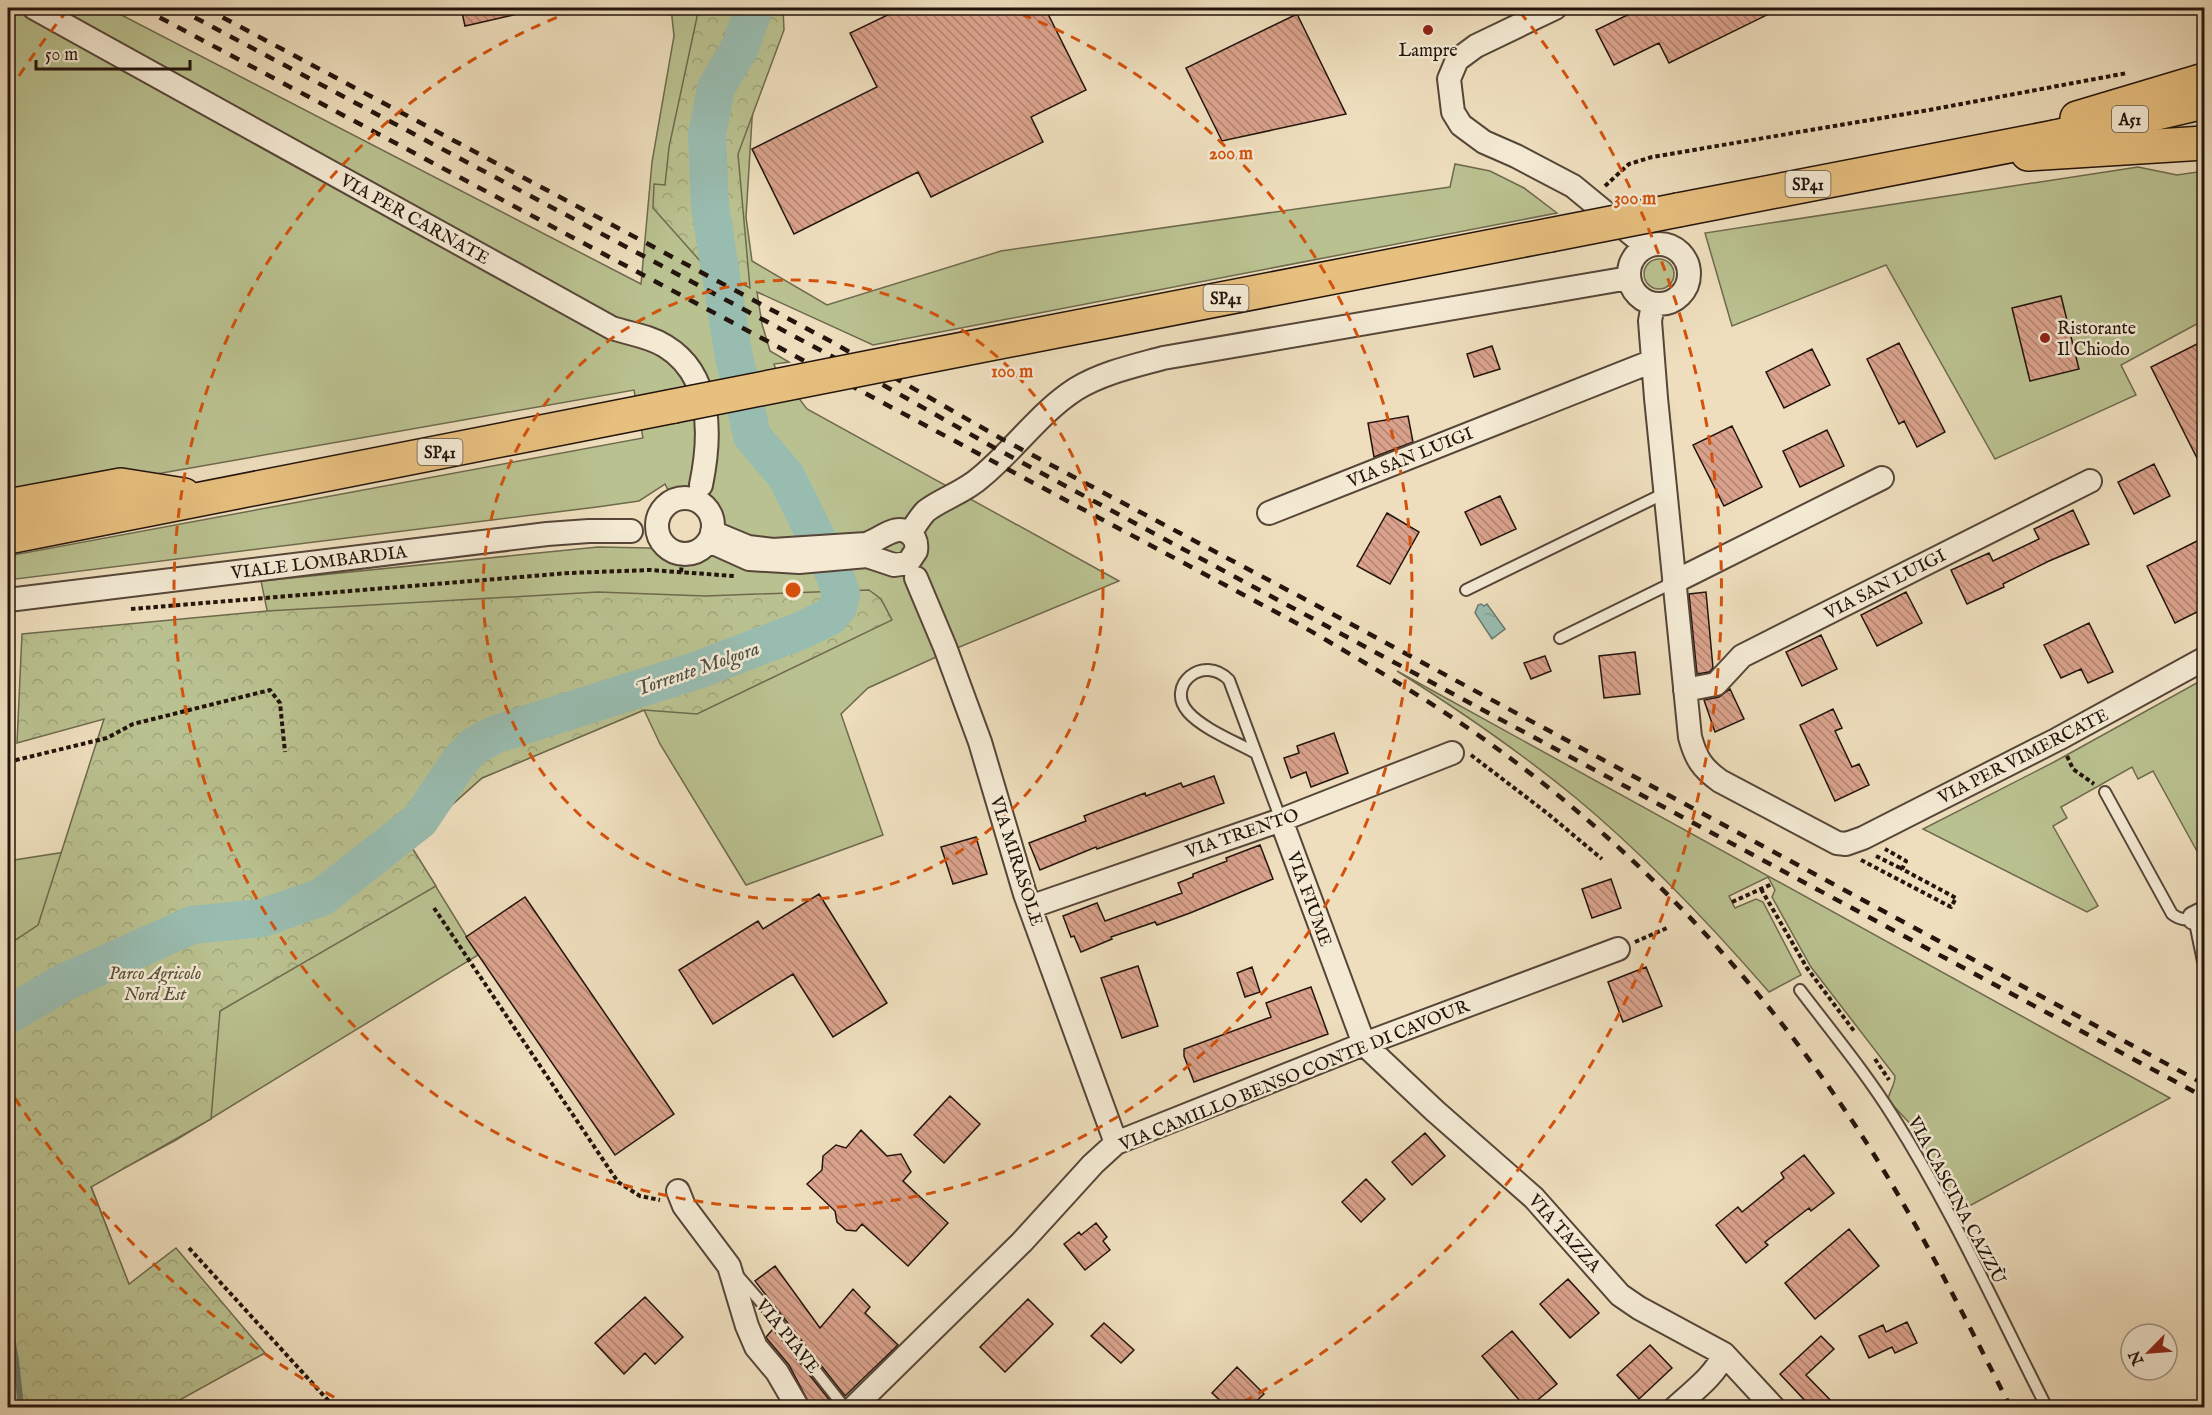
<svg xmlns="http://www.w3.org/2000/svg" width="2212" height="1415" font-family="'IM FELL English',serif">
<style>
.green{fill:#bac190;stroke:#6e6a4e;stroke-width:1.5}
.forest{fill:url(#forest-crowns);stroke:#6e6a4e;stroke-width:1.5}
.water{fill:url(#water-ripples);stroke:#6a796e;stroke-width:1.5}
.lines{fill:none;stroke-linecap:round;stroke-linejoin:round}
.stream{stroke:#6a796e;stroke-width:6}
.river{stroke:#99bcb0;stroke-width:38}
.building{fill:url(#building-back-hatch);stroke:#23140c;stroke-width:1.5}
.service-casing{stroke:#564638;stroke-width:14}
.minor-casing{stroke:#564638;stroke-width:26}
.primary-casing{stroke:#23140c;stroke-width:36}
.motorway-casing{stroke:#23140c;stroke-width:36}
.path{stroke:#23140c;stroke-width:4;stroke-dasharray:4.5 3;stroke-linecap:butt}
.service{stroke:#f4ead4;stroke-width:10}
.minor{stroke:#f4ead4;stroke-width:22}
.primary{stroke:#e7bf7e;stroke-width:33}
.motorway{stroke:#e7bf7e;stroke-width:33}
.rail{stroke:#23140c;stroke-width:4.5;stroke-dasharray:10 10;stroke-linecap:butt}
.primary-bridge-casing{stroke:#23140c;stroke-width:36;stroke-linecap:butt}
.primary-bridge{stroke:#e7bf7e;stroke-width:33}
.ring{fill:none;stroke:#d4520c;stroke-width:3;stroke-dasharray:10 8}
.poi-dot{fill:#8f2418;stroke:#f4ead4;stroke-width:2}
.labels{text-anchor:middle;stroke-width:5;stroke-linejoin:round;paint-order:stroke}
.shield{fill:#f4ead4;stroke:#625448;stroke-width:1.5}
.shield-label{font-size:16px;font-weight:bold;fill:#23140c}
.poi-label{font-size:18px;fill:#23140c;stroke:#f4ead4}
.street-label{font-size:18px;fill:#23140c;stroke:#f4ead4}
.park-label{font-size:18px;font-style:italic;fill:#58513a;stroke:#f4ead4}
.water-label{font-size:20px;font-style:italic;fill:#4c4f45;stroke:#f4ead4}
.centre{fill:#d4520c;stroke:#f4ead4;stroke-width:3}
.ring-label{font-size:18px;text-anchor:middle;font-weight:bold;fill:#d4520c;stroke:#f4ead4;stroke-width:5;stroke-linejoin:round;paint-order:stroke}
</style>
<defs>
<pattern id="forest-crowns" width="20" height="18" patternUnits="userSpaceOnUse" patternTransform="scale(1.5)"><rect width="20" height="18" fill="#bac190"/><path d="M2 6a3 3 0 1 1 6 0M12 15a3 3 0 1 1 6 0" fill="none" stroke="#a0a57b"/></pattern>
<pattern id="water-ripples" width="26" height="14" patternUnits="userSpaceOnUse" patternTransform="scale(1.5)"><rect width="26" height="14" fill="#99bcb0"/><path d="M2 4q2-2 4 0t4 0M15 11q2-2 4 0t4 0" fill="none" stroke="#84a196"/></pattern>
<pattern id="building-back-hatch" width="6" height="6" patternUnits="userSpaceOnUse" patternTransform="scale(1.5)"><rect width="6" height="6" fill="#daa28c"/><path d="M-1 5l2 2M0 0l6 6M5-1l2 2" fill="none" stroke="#b08371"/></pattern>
</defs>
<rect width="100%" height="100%" fill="#eedebd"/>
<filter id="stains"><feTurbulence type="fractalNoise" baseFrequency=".00333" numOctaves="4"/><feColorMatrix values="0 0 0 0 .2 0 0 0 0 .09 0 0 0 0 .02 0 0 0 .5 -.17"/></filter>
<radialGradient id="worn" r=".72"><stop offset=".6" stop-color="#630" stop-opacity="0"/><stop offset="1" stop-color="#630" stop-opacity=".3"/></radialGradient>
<!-- green -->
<path class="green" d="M 8,8 L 108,8 L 641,284 L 652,162 L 674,36 L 671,8 L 767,8 L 752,119 L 746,217 L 752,261 L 827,305 L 1001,251 L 1450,187 L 1455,164 L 1490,171 L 1524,188 L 1557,213 L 873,345 L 757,292 L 762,324 L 770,351 L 789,362 L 774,364 L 775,367 L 807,409 L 1119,581 L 945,653 L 868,688 L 841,714 L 883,835 L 746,885 L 660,744 L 644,710 L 482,778 L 409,843 L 478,955 L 176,1140 L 91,1186 L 129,1285 L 8,1386 L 8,861 L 309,814 L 261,581 L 598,547 L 649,548 L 694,555 L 705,551 L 719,525 C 713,504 709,498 691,486 L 669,492 L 665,484 L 639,501 L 597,507 L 8,580 L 8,556 L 643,438 L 634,390 L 8,500 Z
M 2138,167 L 2177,175 L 2204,171 L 2204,320 L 2121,365 L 2136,395 L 1995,459 L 1886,265 L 1732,326 L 1705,233 Z
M1644 274a15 15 0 1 1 30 0a15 15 0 1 1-30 0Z
M 1397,671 L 2170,1098 L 1960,1211 L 1915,1129 L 1888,1100 C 1889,1091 1895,1086 1895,1076 L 1811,967 L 1772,897 L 1775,890 L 1768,877 L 1729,896 L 1735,908 L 1756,899 L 1763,902 L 1801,975 L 1769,992 C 1709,923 1646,856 1576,798 C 1519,751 1459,710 1397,671 Z
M 2202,680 L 2204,685 L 2204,864 L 2153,771 L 2138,779 L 2132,767 L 2061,807 L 2067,818 L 2053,826 L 2098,906 L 2087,912 L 1923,829 L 2054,762 Z"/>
<!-- forest -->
<path class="forest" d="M 694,8 L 783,8 L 784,30 L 738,154 L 750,288 L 701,262 L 653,208 L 654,184 L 665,185 L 669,147 L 697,17 Z
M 869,590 L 881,599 L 892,620 L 697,714 L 644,710 L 482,778 L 409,843 L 436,886 L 220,1011 L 211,1119 L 91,1187 L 129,1284 L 176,1248 L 265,1353 L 167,1407 L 17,1407 L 8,1386 L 8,945 L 38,925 L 104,719 L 17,743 L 22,634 L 267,611 L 598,592 L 705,596 Z"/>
<!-- water -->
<path class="water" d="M 1481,604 L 1484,606 L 1487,604 L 1505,629 L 1492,639 L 1475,613 L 1478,605 Z"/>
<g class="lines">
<!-- stream -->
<path class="stream" d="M 8,1316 L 16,1360 L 21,1408"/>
<!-- river -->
<path class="river" d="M 8,1015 L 63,983 L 192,925 L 262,918 L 322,897 L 420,820 L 459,762 L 474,746 L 496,734 L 698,670 L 800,631 L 829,617 L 838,607 L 841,594 L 834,573 L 786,476 L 752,436 L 733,352 L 710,206 L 707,135 L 716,88 L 740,47 L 754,8"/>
</g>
<!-- building -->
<path class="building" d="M 461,8 L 518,8 L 518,14 L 465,26 Z
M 902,8 L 1045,8 L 1086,90 L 1031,117 L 1043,142 L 931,197 L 918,172 L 794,234 L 752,149 L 877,87 L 850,33 Z
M 1642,8 L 1781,8 L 1669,63 L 1659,43 L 1614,65 L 1596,30 Z
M 1297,14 L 1346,114 L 1222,141 L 1186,68 Z
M 2061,296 L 2079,369 L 2030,381 L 2012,308 Z
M 2205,340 L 2205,474 L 2151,367 Z
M 1899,343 L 1945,432 L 1917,447 L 1904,421 L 1899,424 L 1867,359 Z
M 1492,346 L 1500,369 L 1474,377 L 1467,354 Z
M 1812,349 L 1830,385 L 1784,408 L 1766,372 Z
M 1408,416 L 1413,442 L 1374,457 L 1368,423 Z
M 1732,426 L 1762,487 L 1724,506 L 1693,445 Z
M 1827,430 L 1844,466 L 1800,487 L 1783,451 Z
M 2154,464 L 2170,496 L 2134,514 L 2118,482 Z
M 1500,496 L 1516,529 L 1481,545 L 1465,512 Z
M 2073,510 L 2089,544 L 2049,561 L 2003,584 L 2004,587 L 1967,604 L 1951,570 L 1989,553 L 1993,561 L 2039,539 L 2034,529 Z
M 1387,513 L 1419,532 L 1390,584 L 1357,566 Z
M 2205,537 L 2205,608 L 2175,623 L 2147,566 Z
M 1706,592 L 1713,668 L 1709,672 L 1697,674 L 1689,594 Z
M 1906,592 L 1922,623 L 1877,646 L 1861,615 Z
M 2089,623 L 2113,672 L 2088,683 L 2081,669 L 2061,678 L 2044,645 Z
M 1821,635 L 1837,669 L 1802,686 L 1786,652 Z
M 1635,652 L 1640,694 L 1604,698 L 1599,656 Z
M 1545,656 L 1551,671 L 1531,679 L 1524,663 Z
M 1730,689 L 1744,719 L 1715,732 L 1704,700 L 1719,697 Z
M 1833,709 L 1842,728 L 1835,731 L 1852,767 L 1859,764 L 1869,785 L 1835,801 L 1800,725 Z
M 1334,733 L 1348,773 L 1311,787 L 1306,772 L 1291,778 L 1284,758 L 1299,753 L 1297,746 Z
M 1214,776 L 1224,803 L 1097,849 L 1096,847 L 1040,870 L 1029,843 L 1086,821 L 1084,816 L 1145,793 L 1146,796 L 1181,783 L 1183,787 Z
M 976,837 L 987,874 L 953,884 L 941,847 Z
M 1260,845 L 1273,879 L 1190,913 L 1157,925 L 1155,922 L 1111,937 L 1112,939 L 1081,952 L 1074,936 L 1071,937 L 1063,916 L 1097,903 L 1105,921 L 1182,893 L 1178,883 L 1193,877 L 1193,874 L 1227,861 L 1226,858 Z
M 1611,879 L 1621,908 L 1592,918 L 1582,889 Z
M 819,894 L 887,1003 L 833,1037 L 793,974 L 713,1024 L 679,970 L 758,921 L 763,929 Z
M 525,897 L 674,1114 L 615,1155 L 466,937 Z
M 1138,966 L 1158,1026 L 1122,1038 L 1101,978 Z
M 1252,967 L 1260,992 L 1245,997 L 1237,973 Z
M 1646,967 L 1662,1006 L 1623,1022 L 1608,982 Z
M 1311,987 L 1328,1034 L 1194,1082 L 1184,1056 L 1184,1049 L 1271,1017 L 1266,1003 Z
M 950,1096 L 980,1124 L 944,1163 L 914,1135 Z
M 861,1130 L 887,1156 L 901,1154 L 911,1172 L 903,1181 L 948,1223 L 908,1266 L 862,1224 L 856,1231 L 846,1230 L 837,1222 L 835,1211 L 807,1184 L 822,1170 L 823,1156 L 836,1145 L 846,1148 Z
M 1425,1133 L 1445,1156 L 1412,1185 L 1392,1162 Z
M 1804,1155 L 1834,1193 L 1811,1211 L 1809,1208 L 1765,1242 L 1768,1245 L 1746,1263 L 1716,1225 L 1738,1207 L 1742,1212 L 1784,1178 L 1781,1173 Z
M 1366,1179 L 1385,1199 L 1361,1222 L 1342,1202 Z
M 1096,1223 L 1107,1237 L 1103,1241 L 1110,1250 L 1085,1270 L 1064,1244 L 1079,1232 L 1081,1235 Z
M 1849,1229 L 1879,1266 L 1815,1319 L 1785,1283 Z
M 775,1266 L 820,1328 L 853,1289 L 870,1307 L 865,1313 L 898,1345 L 845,1396 L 755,1281 Z
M 1568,1279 L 1599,1313 L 1570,1338 L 1540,1304 Z
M 645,1297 L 683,1337 L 655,1364 L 645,1353 L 624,1374 L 595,1343 Z
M 1028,1299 L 1053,1324 L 1005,1372 L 980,1347 Z
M 1907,1322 L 1917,1343 L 1895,1353 L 1892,1347 L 1869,1358 L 1859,1336 L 1883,1325 L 1886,1332 Z
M 1104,1323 L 1134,1350 L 1121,1363 L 1091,1336 Z
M 773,1329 L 835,1407 L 811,1407 L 789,1365 L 768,1340 L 766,1337 Z
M 1512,1331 L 1557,1384 L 1529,1407 L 1525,1407 L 1482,1356 Z
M 1821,1336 L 1834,1349 L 1806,1375 L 1837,1407 L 1811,1407 L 1780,1374 Z
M 1650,1345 L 1672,1368 L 1639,1399 L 1617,1375 Z
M 1237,1367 L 1264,1394 L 1250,1407 L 1227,1407 L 1212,1393 Z"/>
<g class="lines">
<!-- service casing -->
<g class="service-casing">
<path id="service" d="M 1466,590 L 1665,493
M 1560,638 L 1674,582
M 1256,753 C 1236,742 1203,729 1188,712 C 1165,686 1203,653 1229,680 L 1281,820
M 2105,792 L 2172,914 C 2180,920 2185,920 2194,918 L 2204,966
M 1800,990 C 1832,1032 1866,1073 1894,1118 C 1952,1210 1997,1310 2047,1408
M 739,1277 L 767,1309 L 845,1408"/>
</g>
<!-- minor casing -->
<g class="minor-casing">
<path id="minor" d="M 34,8 L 612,328 C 630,334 649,336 665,346 C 713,375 711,437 701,485
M 1555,8 L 1476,46 L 1457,60 L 1449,79 L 1453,112 L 1461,125 L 1484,142 L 1516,156 L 1573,186 L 1646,246
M1629 274a30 30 0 1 1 60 0a30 30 0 1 1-60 0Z
M 1653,304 L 1650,321 L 1656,398 L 1690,737 C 1696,759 1702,768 1720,781 L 1837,843 L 1846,844 L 1863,838 L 2058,739 L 2204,659
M657 526a28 28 0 1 1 56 0a28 28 0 1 1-56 0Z
M 1269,513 L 1653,361
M 910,533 C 915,526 920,517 926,511 C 943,498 965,492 981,477 C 1014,450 1040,412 1076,389 C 1102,373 1134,366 1163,358 L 1629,278
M 709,541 L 749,559 L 799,562 L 867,556 L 894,565 L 908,563 L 916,551 C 917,544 916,538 910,534 C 897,522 880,540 866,544 L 773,550 L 748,547 L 712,532
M 916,578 L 945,647 L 980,742 L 1025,894 L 1116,1143
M 1674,582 L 1882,478
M 8,600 L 547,534 L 589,531 L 631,531
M 1685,690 L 1716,684 L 1742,656 L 2090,481
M 1281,820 L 1364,1044 L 1435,1111 L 1534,1198 L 1620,1295 L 1639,1308 L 1724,1354 L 1774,1408
M 1030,907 L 1281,820 L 1452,753
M 2194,918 L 2204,913
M 678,1191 L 684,1206 L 729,1266 L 747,1326 L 756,1347 L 777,1372 L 798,1408
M 853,1408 L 1022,1242 L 1093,1164 L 1116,1143 L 1364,1044 L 1618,949
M 1675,1408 C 1692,1392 1715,1376 1724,1354"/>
</g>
<!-- primary casing -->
<g class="primary-casing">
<path id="primary" d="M 2077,118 L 2204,80
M 2028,154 L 2204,143
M 1678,210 L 2055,137
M 902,361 L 1550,235
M 8,506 L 121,485 L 184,495
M 8,537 L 674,406"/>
</g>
<!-- motorway casing -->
<g class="motorway-casing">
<path id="motorway" d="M 2055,137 L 2204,102"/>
</g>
<!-- path -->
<path class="path" d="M 1605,186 L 1629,164 L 1652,157 L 1929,110 L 2127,73
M 681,572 L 683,554
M 131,609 L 569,573 L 650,570 L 734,576
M 1471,755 L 1547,813 L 1602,859
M 2067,756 L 2073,769 L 2094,784
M 8,762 L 107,738 L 133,724 L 270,690 L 280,703 L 285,752
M 1876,856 L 1902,869
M 1861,860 L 1951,907 L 1956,898 L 1902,869 L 1906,861 L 1885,849
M 1761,889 L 1807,968 L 1854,1031
M 1732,902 L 1772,884
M 434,908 L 618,1182 L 640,1196 L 660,1200
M 1635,942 L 1667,928
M 1875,1059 L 1889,1080
M 189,1248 L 335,1408"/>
<!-- service -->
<use href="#service" class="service"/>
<!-- minor -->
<use href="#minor" class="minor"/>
<!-- primary -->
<use href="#primary" class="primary"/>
<!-- motorway -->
<use href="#motorway" class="motorway"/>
<!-- rail -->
<path class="rail" d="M 142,8 L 1302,626 C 1369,665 1436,704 1499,750 C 1644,855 1769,991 1866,1142 C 1920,1227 1965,1318 2011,1408
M 177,8 L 837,359 L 993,447 L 2204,1097
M 205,8 L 832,342 L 1002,439 L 1314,604 L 2204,1084"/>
<!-- primary-bridge casing -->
<g class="primary-bridge-casing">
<path id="primary-bridge" d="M 1550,235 L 1678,210
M 674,406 L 902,361"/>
</g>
<!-- primary-bridge -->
<use href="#primary-bridge" class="primary-bridge"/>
</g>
<!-- distance rings -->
<g class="ring">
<circle cx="793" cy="590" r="310"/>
<path d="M1005 8A619 619 0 1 1 581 8"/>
<path d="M350 1406A929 929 0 0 1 9 1089M9 91A929 929 0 0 1 66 12M1520 12A929 929 0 0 1 1236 1406"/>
</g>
<!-- markers -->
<g class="poi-dot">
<circle cx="1428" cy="30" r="6"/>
<circle cx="2045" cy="338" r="6"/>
</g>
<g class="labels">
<!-- shield labels -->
<g class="shield">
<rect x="2112" y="106" width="36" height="26" rx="4.5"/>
<rect x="1785.5" y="171" width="45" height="26" rx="4.5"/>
<rect x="1203.5" y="285" width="45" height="26" rx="4.5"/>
<rect x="417.5" y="439" width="45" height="26" rx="4.5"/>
</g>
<g class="shield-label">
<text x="2130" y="125">A51</text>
<text x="1808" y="190">SP41</text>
<text x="1226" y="304">SP41</text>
<text x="440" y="458">SP41</text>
</g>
<!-- poi labels -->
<g class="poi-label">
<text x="1428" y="56">Lampre</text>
<text x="2057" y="334" text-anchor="start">Ristorante<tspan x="2057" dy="21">Il Chiodo</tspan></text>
</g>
<!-- street labels -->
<g class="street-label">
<text transform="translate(415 219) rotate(29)" y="6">VIA PER CARNATE</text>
<text transform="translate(1410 457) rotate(-22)" y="6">VIA SAN LUIGI</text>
<text transform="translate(319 562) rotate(-7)" y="6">VIALE LOMBARDIA</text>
<text transform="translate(1885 584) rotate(-27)" y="6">VIA SAN LUIGI</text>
<text transform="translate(2023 756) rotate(-27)" y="6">VIA PER VIMERCATE</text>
<text transform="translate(1242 833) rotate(-19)" y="6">VIA TRENTO</text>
<text transform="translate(1017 861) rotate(72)" y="6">VIA MIRASOLE</text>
<text transform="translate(1310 899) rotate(70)" y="6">VIA FIUME</text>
<text transform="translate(1294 1075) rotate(-22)" y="6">VIA CAMILLO BENSO CONTE DI CAVOUR</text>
<text transform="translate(1957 1200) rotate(62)" y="6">VIA CASCINA CAZZÙ</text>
<text transform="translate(1565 1233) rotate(48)" y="6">VIA TAZZA</text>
<text transform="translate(788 1336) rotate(51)" y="6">VIA PIAVE</text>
</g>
<!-- park labels -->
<g class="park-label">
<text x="155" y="979">Parco Agricolo<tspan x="155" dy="21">Nord Est</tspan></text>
</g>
<!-- water labels -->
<g class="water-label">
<text transform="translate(697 668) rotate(-19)" y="7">Torrente Molgora</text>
</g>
</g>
<circle cx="793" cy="590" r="9" class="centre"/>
<g class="ring-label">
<text x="1231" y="159">200 m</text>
<text x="1635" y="204">300 m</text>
<text x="1012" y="377">100 m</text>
</g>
<!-- margin -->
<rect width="2212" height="1415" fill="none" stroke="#eedebd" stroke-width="30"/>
<rect x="9" y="9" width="2194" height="1397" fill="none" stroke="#23140c" stroke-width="3"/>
<rect x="15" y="15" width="2182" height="1385" fill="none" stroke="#23140c" stroke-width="1.5"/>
<!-- north arrow -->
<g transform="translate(2149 1352) rotate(245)"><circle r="28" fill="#f4ead4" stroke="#a09484" stroke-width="1.5"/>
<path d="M0-4.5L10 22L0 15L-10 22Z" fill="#8f2418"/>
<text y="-9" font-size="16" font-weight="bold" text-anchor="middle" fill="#23140c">N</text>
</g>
<!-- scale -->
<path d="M36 60v9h154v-9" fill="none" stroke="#23140c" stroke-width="3"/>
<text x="45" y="60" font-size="18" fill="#23140c" stroke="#f4ead4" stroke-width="4.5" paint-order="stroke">50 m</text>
<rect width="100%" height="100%" filter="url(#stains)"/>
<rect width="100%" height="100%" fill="url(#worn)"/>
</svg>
